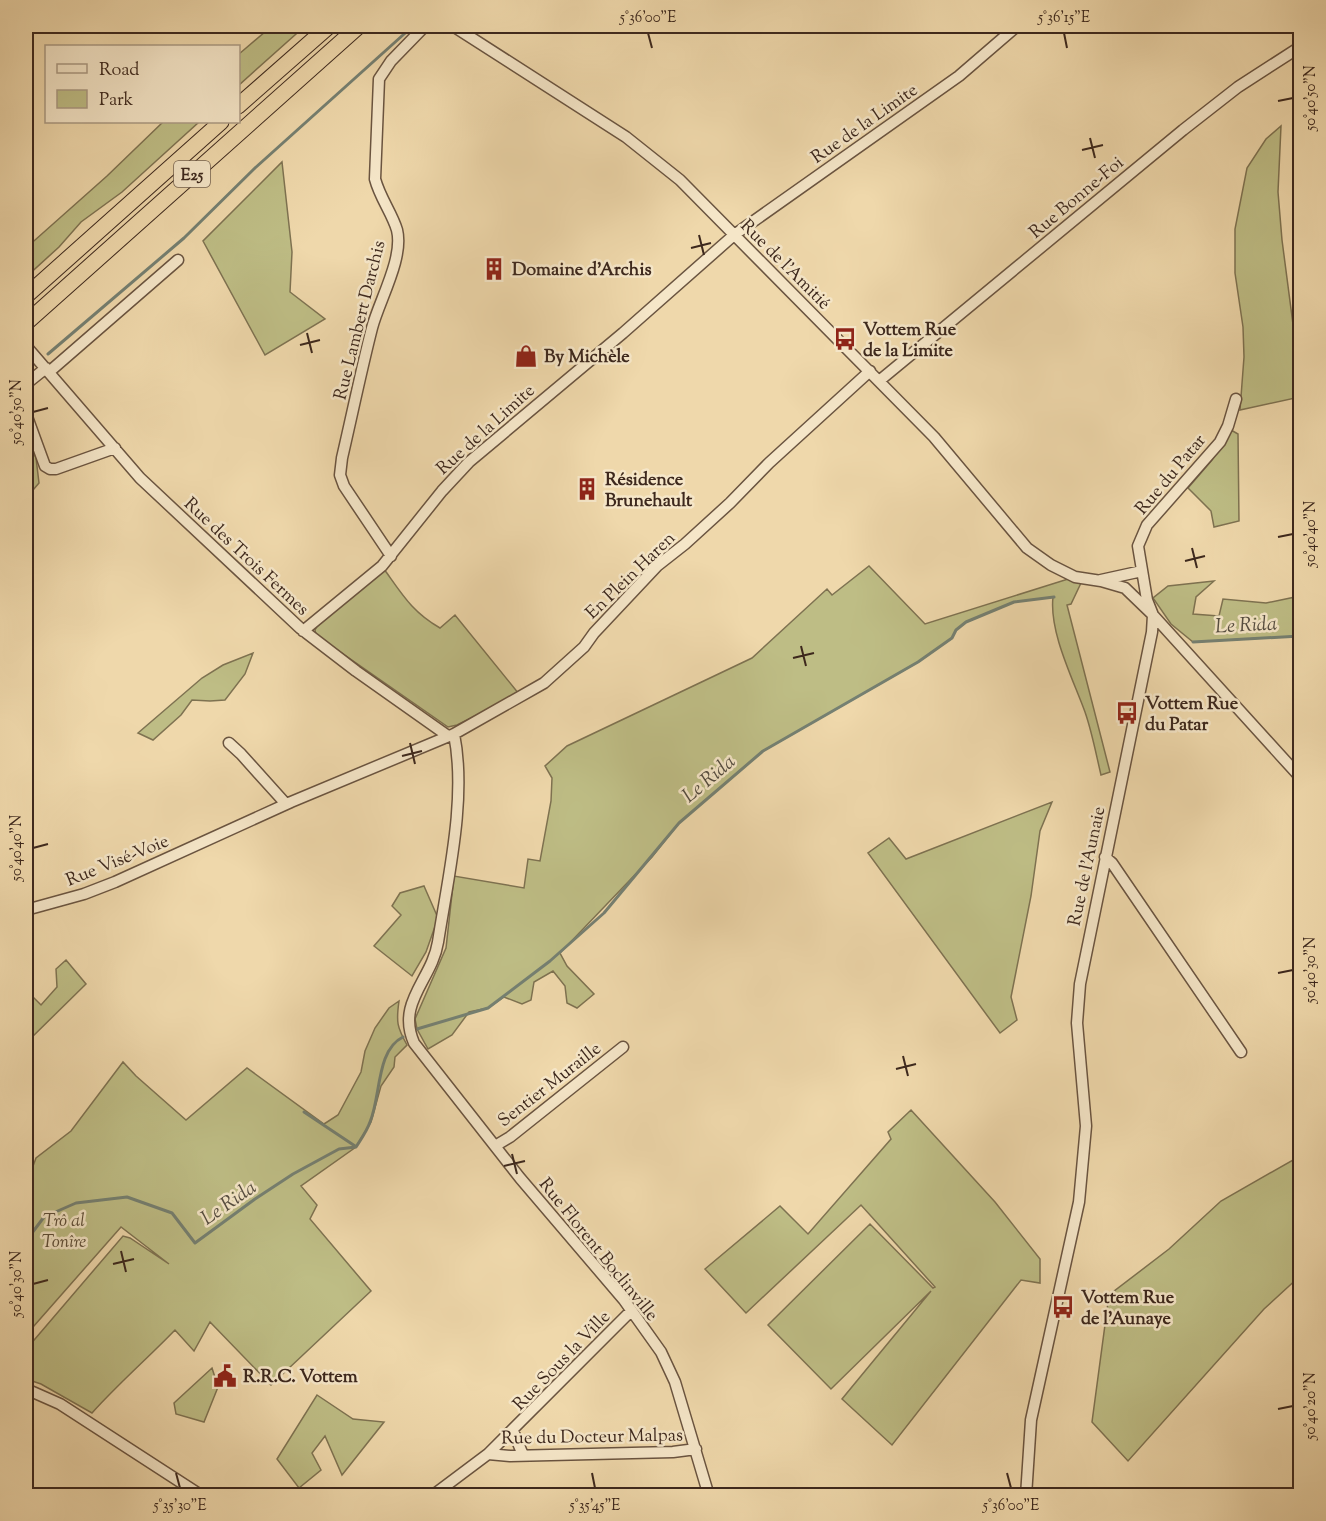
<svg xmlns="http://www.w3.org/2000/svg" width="1326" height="1521" font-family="'Sorts Mill Goudy',serif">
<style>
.green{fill:#bebd85;stroke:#7e7251;stroke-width:1.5}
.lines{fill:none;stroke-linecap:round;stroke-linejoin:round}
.stream{stroke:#758072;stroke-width:3}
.minor-casing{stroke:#6a5440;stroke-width:13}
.highway-casing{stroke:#3d281d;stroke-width:17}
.minor{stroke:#f5e6c8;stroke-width:10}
.highway{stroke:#efd8ab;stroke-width:15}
.ticks{fill:none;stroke:#3d281d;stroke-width:2}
.labels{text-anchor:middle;stroke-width:5;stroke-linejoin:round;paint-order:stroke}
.shield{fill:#f5e6c8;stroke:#746150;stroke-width:1.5}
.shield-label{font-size:16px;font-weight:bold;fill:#3d281d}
.street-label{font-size:18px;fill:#3d281d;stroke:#f5e6c8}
.poi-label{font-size:18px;font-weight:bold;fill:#3d281d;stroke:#f5e6c8;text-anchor:start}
.park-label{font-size:18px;font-style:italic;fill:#5d4d37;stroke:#f5e6c8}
.water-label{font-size:20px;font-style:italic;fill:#544c40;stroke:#f5e6c8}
.neatline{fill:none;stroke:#3d281d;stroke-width:2}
.ticks-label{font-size:15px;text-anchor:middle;fill:#3d281d}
</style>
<rect width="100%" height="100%" fill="#efd8ab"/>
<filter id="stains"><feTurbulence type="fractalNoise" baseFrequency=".00333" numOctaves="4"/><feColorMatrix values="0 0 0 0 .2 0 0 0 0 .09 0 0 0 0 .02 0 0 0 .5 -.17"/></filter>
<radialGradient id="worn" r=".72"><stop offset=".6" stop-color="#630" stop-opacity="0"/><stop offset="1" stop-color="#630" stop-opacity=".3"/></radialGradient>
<!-- green -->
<path class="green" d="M 272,26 L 305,26 L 239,85 L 239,54 Z
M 163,122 L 199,122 L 122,192 L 81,222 L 59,247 L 26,277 L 26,248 L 107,176 Z
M 1281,126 L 1278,192 L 1282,240 L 1300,378 L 1300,397 L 1240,410 L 1244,357 L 1243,327 L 1235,273 L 1235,229 L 1247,168 L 1266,139 Z
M 282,162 L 292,252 L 290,292 L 325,319 L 265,355 L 203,241 Z
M 1231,430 L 1238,434 L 1239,521 L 1214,527 L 1211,511 L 1188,488 L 1212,460 Z
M 26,432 L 36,458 L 39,483 L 33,490 L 26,481 Z
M 869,566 L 925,624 L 1068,579 L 1081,583 L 1071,604 L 1067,605 L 1110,772 L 1101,775 C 1096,754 1092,732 1085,712 C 1073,679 1049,632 1053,597 L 1014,602 L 966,622 L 956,630 L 952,638 L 918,662 L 763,751 L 679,823 L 652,857 L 560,953 L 567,966 L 594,994 L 577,1008 L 567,1003 L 565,986 L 553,971 L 534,982 L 531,1000 L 522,1004 L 504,997 L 488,1008 L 469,1012 L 452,1035 L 428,1049 L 417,1029 L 415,1019 L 446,948 L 454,876 L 524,888 L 528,859 L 540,861 L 551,801 L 552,778 L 545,766 L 567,746 L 752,658 L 827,589 L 832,595 Z
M 384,569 C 402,594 412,612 440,628 L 455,615 L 519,694 L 457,725 L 448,727 L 316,635 L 315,630 L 319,623 Z
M 1214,581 L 1196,597 L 1193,614 L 1219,616 L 1223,599 L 1266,603 L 1300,596 L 1300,636 L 1193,642 L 1171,624 L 1153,598 L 1168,586 Z
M 253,653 L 245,674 L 225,700 L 210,701 L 192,700 L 181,715 L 153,740 L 138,733 L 202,678 L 223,665 Z
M 1052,802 L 1040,831 L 1031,896 L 1011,997 L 1017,1020 L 1000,1033 L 868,853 L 889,838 L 906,859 Z
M 424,886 L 438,918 L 426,952 L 412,976 L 374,946 L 401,915 L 392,906 L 400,893 Z
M 66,960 L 86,984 L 26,1043 L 26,990 L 41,1005 L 57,987 L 56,969 Z
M 399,1001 C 396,1022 397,1027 407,1045 L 395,1057 L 394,1067 L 381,1086 L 371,1122 L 356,1147 L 301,1186 L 317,1205 L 310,1219 L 371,1291 L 271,1385 L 210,1322 L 194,1351 L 175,1330 C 148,1358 118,1384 92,1413 L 41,1384 L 26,1379 L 26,1344 L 29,1346 L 123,1236 L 130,1238 L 169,1264 L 121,1227 L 26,1335 L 26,1185 L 36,1158 L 71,1131 L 123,1062 L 136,1076 L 186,1120 L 247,1068 L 324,1124 L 338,1115 L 361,1072 L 365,1051 L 375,1028 L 389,1008 Z
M 911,1110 L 995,1202 L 1040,1259 L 1040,1283 L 1021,1280 L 892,1445 L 842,1399 L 931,1291 L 831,1389 L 768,1325 L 870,1224 L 933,1288 L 935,1287 L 861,1205 L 746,1313 L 705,1269 L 780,1206 L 808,1234 L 891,1139 L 888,1132 Z
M 1300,1156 L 1300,1276 L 1264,1309 L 1128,1461 L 1092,1422 L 1109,1295 L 1169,1249 L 1221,1201 Z
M 212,1368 L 218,1387 L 204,1422 L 176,1414 L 174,1403 Z
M 317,1395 L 353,1419 L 384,1422 L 342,1475 L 325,1436 L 312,1453 L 321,1470 L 299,1488 L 277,1459 Z"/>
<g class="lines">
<!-- stream -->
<path class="stream" d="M 48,354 L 184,238 L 255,168 L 413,26
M 1193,642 L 1300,636
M 417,1029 L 488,1008 L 550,961 L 604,913 L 679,823 L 763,751 L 918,662 L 952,638 L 956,630 L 966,622 L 1014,602 L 1054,597
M 304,1112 L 355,1146
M 26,1241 L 44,1217 L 76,1203 L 127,1197 L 172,1213 L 195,1243 L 255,1199 L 293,1174 L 339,1149 L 356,1147 C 361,1139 367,1131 370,1122 C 381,1097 376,1050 403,1037"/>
<!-- minor casing -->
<g class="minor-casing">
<path id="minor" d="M 453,26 L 626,137 L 680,180 L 934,437 L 1027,548 L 1051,565 L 1075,577 L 1101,581 L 1125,588 L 1153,615 L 1300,777
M 26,346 L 140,478 L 300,628 L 356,671 L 448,736
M 49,372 L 178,260
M 879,381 L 1183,130 L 1238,87 L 1300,47
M 26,384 L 46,368
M 26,414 L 45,466 L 50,469 L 56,469 L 115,448
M 391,556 L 344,486 L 340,475 L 342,458 C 352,415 361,371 372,328 C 379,301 404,258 397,230 C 392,213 380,198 375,179 L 379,79 L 391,61 L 425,26
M 1101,580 L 1142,571
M 303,631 L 382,566 L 442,491 L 469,462 L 623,333 L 734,235 L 959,76 L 1017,26
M 454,734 C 467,798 448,877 438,942 C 432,980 396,1002 414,1043 L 520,1178 L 624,1300 L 661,1352 L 675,1382 L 709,1496
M 229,743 L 241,754 L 286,804
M 1105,857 L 1112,863 L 1241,1052
M 26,910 L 84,894 L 115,882 L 291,802 L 454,734 L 544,683 L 584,647 L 594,633 L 657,566 L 685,544 L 730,503 L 769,463 L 870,371
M 495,1146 L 510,1137 L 623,1047
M 26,1389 L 60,1404 L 202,1496
M 513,1431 L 523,1455
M 488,1454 L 510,1456 L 673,1452 L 696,1449
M 432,1496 L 488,1454 L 631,1311
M 1026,1496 L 1031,1420 L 1079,1202 L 1086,1126 L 1077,1023 L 1080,984 L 1152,632 L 1153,615 L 1147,600 L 1138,546 L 1147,525 L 1220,442 L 1228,426 L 1236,399"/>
</g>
<!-- highway casing -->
<g class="highway-casing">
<path id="highway" d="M 238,106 L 329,26
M 26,296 L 221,122
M 26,323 L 359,26"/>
</g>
<!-- minor -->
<use href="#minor" class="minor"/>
<!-- highway -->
<use href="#highway" class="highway"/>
</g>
<!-- ticks -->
<path class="ticks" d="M 648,33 L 652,48M 1064,33 L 1067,48M 1278,101 L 1293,98M 1090,138 L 1095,158M 1082,150 L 1103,145M 699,235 L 704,255M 691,248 L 711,243M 307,333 L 312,353M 300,345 L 320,340M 33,412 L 48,408M 1278,537 L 1293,534M 1192,548 L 1197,568M 1185,561 L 1205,556M 801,646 L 806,666M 793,658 L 814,653M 410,743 L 415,764M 402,756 L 422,751M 33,848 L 48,844M 1278,973 L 1293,970M 903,1056 L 908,1076M 896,1069 L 916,1064M 512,1154 L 517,1174M 504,1166 L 525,1161M 121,1251 L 126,1272M 113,1264 L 134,1259M 33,1284 L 48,1280M 1278,1409 L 1293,1406M 176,1473 L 180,1488M 592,1473 L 595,1488M 1007,1473 L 1011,1488"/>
<!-- icons -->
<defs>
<g id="building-bare" transform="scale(1.8)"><path d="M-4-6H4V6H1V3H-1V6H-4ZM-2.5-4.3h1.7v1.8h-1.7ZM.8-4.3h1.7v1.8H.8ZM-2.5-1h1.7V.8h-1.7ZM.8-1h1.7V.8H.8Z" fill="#8f2418" stroke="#f5e6c8" stroke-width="2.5" paint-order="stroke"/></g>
<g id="bus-bare" transform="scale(1.8)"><path d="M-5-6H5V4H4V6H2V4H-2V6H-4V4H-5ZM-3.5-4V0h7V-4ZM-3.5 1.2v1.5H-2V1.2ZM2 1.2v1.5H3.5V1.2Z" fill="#8f2418" stroke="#f5e6c8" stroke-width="2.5" paint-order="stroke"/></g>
<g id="shop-bare" transform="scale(1.8)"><path d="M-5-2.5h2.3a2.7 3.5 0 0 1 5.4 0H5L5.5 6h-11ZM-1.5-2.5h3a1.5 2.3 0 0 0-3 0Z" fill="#8f2418" stroke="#f5e6c8" stroke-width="2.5" paint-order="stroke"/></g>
<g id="civic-bare" transform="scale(1.8)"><path d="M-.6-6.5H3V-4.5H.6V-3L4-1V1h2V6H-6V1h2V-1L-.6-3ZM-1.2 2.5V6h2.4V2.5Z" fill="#8f2418" stroke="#f5e6c8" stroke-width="2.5" paint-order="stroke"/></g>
</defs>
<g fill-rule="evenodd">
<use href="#building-bare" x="494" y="269"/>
<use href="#bus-bare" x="845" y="339"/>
<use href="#shop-bare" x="526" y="356"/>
<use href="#building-bare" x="587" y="489"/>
<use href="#bus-bare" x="1127" y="713"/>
<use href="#bus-bare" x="1063" y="1307"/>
<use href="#civic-bare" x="225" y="1376"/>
</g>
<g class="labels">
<!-- shield labels -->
<rect class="shield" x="174" y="161" width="36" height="26" rx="4.5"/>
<g class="shield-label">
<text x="192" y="180">E25</text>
</g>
<!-- street labels -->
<g class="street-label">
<text transform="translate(864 123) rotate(-35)" y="6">Rue de la Limite</text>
<text transform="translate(1076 197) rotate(-40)" y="6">Rue Bonne-Foi</text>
<text transform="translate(786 264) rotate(45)" y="6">Rue de l'Amitié</text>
<text transform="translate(359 320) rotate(-76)" y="6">Rue Lambert Darchis</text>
<text transform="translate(485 429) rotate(-42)" y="6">Rue de la Limite</text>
<text transform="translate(1170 474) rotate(-50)" y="6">Rue du Patar</text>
<text transform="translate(247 556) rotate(43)" y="6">Rue des Trois Fermes</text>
<text transform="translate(630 575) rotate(-44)" y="6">En Plein Haren</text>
<text transform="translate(117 860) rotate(-22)" y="6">Rue Visé-Voie</text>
<text transform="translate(1086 866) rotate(-78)" y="6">Rue de l'Aunaie</text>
<text transform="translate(549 1084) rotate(-38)" y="6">Sentier Muraille</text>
<text transform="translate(599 1249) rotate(51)" y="6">Rue Florent Boclinville</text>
<text transform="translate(561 1360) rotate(-46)" y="6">Rue Sous la Ville</text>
<text transform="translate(592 1436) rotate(-1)" y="6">Rue du Docteur Malpas</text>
</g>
<!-- poi labels -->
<g class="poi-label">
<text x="512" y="275">Domaine d'Archis</text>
<text x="863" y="335">Vottem Rue<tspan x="863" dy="21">de la Limite</tspan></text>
<text x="544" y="362">By Michèle</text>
<text x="605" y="485">Résidence<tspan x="605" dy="21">Brunehault</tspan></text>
<text x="1145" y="709">Vottem Rue<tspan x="1145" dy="21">du Patar</tspan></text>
<text x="1081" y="1303">Vottem Rue<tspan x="1081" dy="21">de l'Aunaye</tspan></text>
<text x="243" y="1382">R.R.C. Vottem</text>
</g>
<!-- park labels -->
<g class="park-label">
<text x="64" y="1226">Trô al<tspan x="64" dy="21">Tonîre</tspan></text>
</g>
<!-- water labels -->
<g class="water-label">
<text transform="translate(1246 624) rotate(-3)" y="7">Le Rida</text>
<text transform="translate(708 778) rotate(-40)" y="7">Le Rida</text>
<text transform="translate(228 1202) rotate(-35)" y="7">Le Rida</text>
</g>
</g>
<!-- margin -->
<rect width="1326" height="1521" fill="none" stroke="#efd8ab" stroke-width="66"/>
<!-- legend -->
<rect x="45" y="45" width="195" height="78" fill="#f5e6c8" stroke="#ab9a84" stroke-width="1.5"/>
<rect x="57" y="64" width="30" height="9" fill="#f5e6c8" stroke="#ab9a84" stroke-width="1.5"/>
<text x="99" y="75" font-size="18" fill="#3d281d">Road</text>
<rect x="57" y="90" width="30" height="18" fill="#bebd85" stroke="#ab9a84" stroke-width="1.5"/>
<text x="99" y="105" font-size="18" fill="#3d281d">Park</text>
<rect x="33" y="33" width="1260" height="1455" class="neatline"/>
<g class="ticks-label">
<text x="648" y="22">5°36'00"E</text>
<text x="1064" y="22">5°36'15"E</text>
<text transform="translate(1310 98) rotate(-90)" y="5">50°40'50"N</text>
<text transform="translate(16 412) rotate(-90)" y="5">50°40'50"N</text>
<text transform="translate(1310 534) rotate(-90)" y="5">50°40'40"N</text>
<text transform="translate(16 848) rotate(-90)" y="5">50°40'40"N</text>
<text transform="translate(1310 970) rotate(-90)" y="5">50°40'30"N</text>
<text transform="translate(16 1284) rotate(-90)" y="5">50°40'30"N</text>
<text transform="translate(1310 1406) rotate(-90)" y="5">50°40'20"N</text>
<text x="180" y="1510">5°35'30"E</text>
<text x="595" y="1510">5°35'45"E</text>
<text x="1011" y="1510">5°36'00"E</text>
</g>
<rect width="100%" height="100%" filter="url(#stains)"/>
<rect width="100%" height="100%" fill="url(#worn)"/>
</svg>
